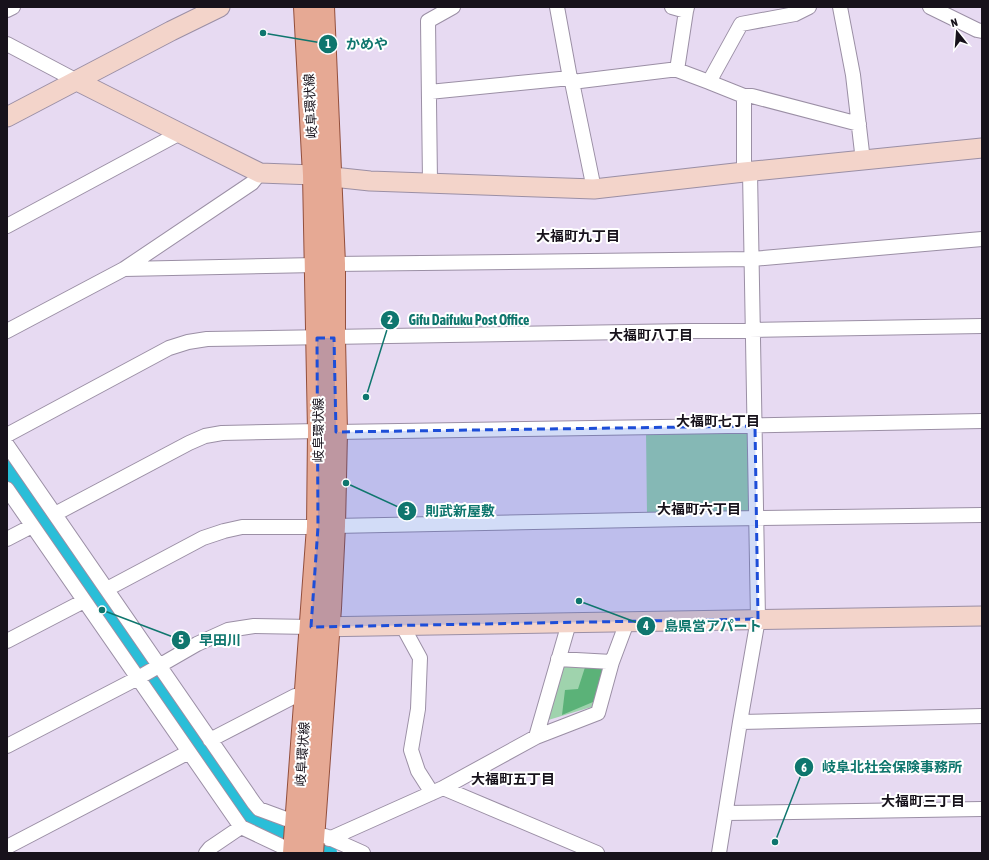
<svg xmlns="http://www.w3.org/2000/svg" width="989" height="860" font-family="'Asap Condensed','Noto Sans JP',sans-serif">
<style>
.green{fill:#9fd3ad}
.forest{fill:#5bb278}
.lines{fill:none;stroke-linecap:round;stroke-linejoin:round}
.river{stroke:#2abed8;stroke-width:22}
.street-casing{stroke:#9b8fa5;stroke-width:16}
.secondary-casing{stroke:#9b8fa5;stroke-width:21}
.primary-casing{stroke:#934f3c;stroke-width:24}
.street{stroke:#fff;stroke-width:14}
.secondary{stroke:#f3d4ca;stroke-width:19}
.primary{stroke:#e6a994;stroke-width:22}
.marked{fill:#1d4ed8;fill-opacity:0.2;stroke:#1d4ed8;stroke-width:3;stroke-dasharray:8 5;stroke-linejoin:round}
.labels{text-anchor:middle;stroke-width:4;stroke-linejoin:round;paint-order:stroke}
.street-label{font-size:13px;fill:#17121b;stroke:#fff}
.neighbourhood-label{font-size:14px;font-weight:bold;fill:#17121b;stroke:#fff}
.leader{fill:none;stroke:#0f766e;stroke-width:1.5}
.callout-dot{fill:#0f766e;stroke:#fff;stroke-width:1.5}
.mark-label{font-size:12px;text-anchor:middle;font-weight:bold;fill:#fff}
.callout-label{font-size:14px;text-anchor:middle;font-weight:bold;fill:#0f766e;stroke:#fff;stroke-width:4;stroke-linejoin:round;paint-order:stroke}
</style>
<rect width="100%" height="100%" fill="#e7daf2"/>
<!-- green -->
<path class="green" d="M 744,431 L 748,435 L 751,510 L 747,514 L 647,515 L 646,432 Z
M 559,658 L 614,659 L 598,705 L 545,721 Z"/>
<!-- forest -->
<path class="forest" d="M 588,658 L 612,661 L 593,702 L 562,715 L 565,690 L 578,689 Z"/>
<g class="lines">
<!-- river -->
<path class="river" d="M 7,470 L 65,557 L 247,820 L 326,853"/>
<!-- street casing -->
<g class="street-casing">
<path id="street" d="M 557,7 L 570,78
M 672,7 L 686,11 L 687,7
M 840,7 L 853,75 L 863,161
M 930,7 L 977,30 L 982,31
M 7,10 L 13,7
M 7,44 L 77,81
M 677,70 L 686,11
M 572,82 L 594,189
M 709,82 L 744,96 L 744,172
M 429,92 L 570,78 L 572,82 L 670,70 L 677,70 L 709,82 L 741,24 L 795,14 L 809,7
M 744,96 L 752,96 L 859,124
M 430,182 L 428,21 L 453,7
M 7,226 L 180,133
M 334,264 L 752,259 L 982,239
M 124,269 L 316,265
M 7,331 L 124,269 L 252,183 L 260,173
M 336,432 L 728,426 L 982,421
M 7,435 L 169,348 L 188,342 L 207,339 L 982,326
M 7,445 L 254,803 L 259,809 L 297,823
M 7,489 L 241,827 L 296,853
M 55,514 L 189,443 L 205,436 L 222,433 L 319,431
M 334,526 L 688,519 L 982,515
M 7,539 L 32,526
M 107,589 L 203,538 L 224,531 L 242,527 L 318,527
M 402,625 L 420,658 L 418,709 L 411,750 L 418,771 L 432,793
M 7,641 L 84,601
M 558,659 L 612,662 L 627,622
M 740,722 L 982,716
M 536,737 L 598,713 L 612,662
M 210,740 L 295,696 L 306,696
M 7,746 L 138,678 L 197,644 L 228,630 L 254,626 L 311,627
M 443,788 L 536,737 L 569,623
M 726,813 L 982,809
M 325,836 L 363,853
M 329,839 L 443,788 L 597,853
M 7,847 L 189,752
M 206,853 L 210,848 L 241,827
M 719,853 L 740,722 L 758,619 L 750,172"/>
</g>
<!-- secondary casing -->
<g class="secondary-casing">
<path id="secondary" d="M 77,81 L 180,133 L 260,173 L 314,175 L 370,181 L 594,189 L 744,172 L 982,148
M 7,117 L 171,31 L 220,7
M 314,627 L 982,616"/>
</g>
<!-- primary casing -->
<g class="primary-casing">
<path id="primary" d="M 294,853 L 318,527 L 319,431 L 314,175 L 305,7
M 312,853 L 330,608 L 334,526 L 336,432 L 334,338 L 334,264 L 323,7"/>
</g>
<!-- street -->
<use href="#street" class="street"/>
<!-- secondary -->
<use href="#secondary" class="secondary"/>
<!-- primary -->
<use href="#primary" class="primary"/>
</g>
<!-- marked area -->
<path class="marked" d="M 317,338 L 334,338 L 336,432 L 755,426 L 758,619 L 311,627 L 318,527 Z"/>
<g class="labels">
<!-- street labels -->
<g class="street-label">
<text transform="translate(310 106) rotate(-93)" y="5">岐阜環状線</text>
<text transform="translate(318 430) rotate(-90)" y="5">岐阜環状線</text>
<text transform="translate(302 754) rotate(-86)" y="5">岐阜環状線</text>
</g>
<!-- neighbourhood labels -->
<g class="neighbourhood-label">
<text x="578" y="241">大福町九丁目</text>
<text x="651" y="340">大福町八丁目</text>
<text x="718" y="426">大福町七丁目</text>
<text x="699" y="514">大福町六丁目</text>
<text x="513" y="784">大福町五丁目</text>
<text x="923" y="806">大福町三丁目</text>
</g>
</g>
<!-- callouts -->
<path class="leader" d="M263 33L328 44M366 397L390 320M346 483L407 511M579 601L646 626M102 610L181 640M775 842L804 767"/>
<g class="callout-dot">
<circle cx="263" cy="33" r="4"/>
<circle cx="366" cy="397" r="4"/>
<circle cx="346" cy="483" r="4"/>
<circle cx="579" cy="601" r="4"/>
<circle cx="102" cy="610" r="4"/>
<circle cx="775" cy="842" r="4"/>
<circle cx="328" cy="44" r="10"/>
<circle cx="390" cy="320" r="10"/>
<circle cx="407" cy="511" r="10"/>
<circle cx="646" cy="626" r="10"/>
<circle cx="181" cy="640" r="10"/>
<circle cx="804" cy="767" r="10"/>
</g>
<g class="mark-label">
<text x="328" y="48">1</text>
<text x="390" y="324">2</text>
<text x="407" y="515">3</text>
<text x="646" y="630">4</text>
<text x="181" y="644">5</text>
<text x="804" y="772">6</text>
</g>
<g class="callout-label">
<text x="367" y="49">かめや</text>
<text x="469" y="325">Gifu Daifuku Post Office</text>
<text x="460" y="516">則武新屋敷</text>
<text x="713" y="631">島県営アパート</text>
<text x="220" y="645">早田川</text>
<text x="892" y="772">岐阜北社会保険事務所</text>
</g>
<!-- border -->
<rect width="989" height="860" fill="none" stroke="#17121b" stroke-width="16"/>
<!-- north arrow -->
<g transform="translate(957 32) rotate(343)" stroke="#ffffff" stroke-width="3" paint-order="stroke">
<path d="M0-3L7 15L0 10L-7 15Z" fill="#17121b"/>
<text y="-6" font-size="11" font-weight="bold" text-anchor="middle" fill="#17121b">N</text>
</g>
</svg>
